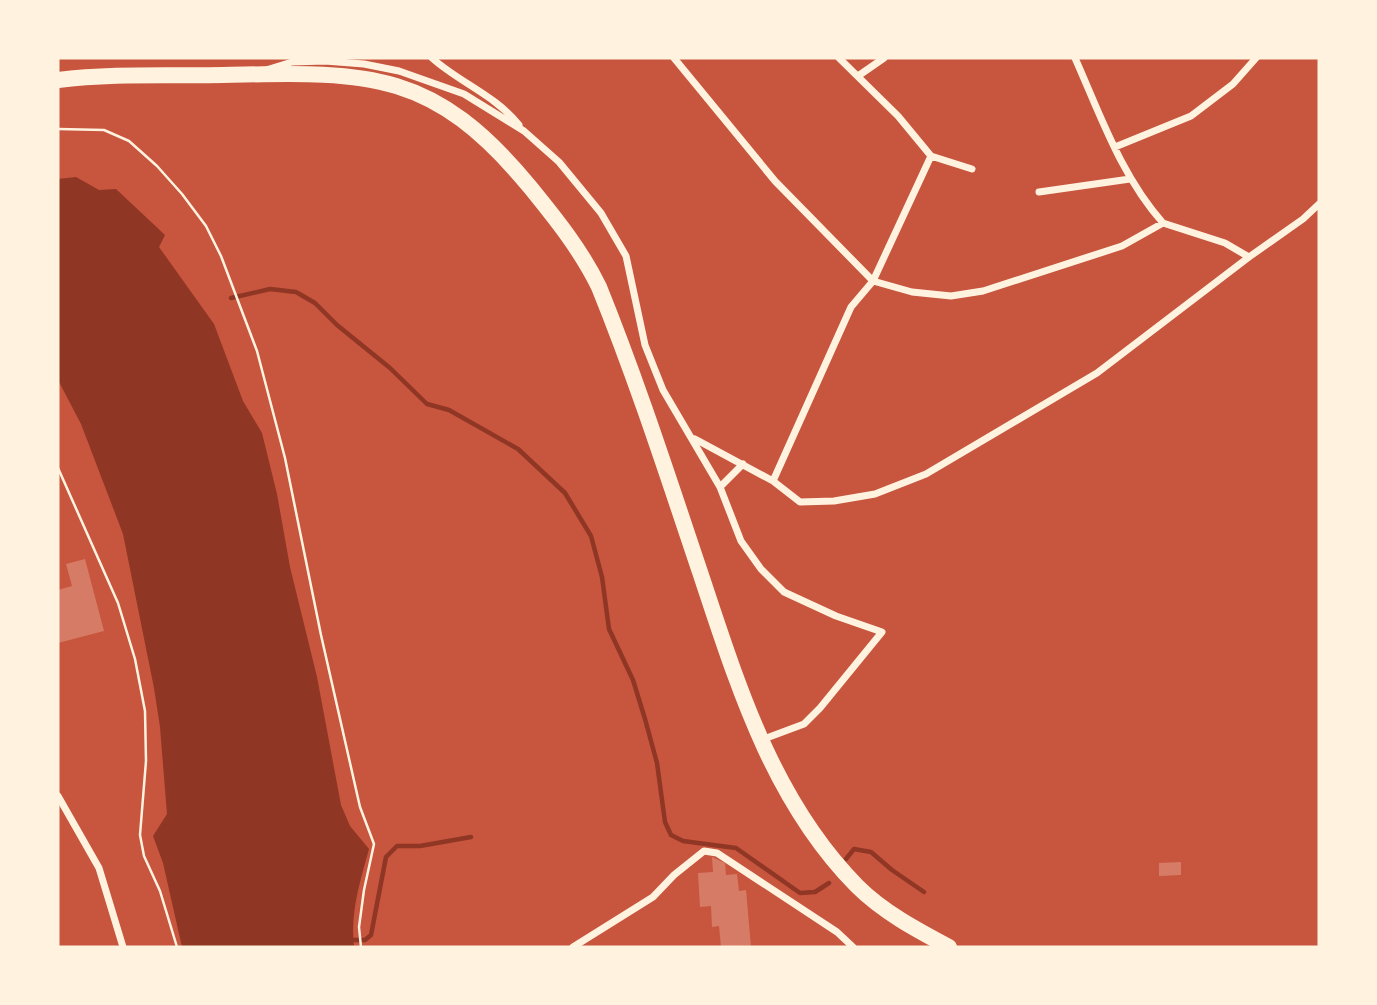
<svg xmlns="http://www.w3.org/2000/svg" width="1377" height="1005" font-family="Spectral,serif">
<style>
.water{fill:#8f3625}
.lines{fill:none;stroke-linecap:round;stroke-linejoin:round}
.stream{stroke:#8f3625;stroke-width:4.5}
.building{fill:#d67c66}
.path{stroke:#fff3e0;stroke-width:2.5}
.minor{stroke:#fff3e0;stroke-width:7}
.primary{stroke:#fff3e0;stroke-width:16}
</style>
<rect width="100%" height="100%" fill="#c8553d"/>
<!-- water -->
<path class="water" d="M 76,177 L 99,190 L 116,189 L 165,235 L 159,247 L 214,324 L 243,401 L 262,433 L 277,494 L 290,567 L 317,677 L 341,805 L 350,826 L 369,849 C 360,882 350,912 354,947 L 182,947 L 163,863 L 153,836 L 167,814 L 160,727 L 154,688 L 123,534 L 81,424 L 58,380 L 58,179 Z"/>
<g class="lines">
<!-- stream -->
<path class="stream" d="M 231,298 L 270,289 L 296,292 L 315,303 L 337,325 L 390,368 L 427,404 L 449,410 L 518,449 L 565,493 L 591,536 L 602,577 L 609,629 L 633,680 L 645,719 L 657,763 L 665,822 L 671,835 L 683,841 L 736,848 L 800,893 L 815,892 L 829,883
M 846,859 L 854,849 L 871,852 L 892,870 L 924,892
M 353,940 L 365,940 L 371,935 L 386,857 L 397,846 L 420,846 L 471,837"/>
</g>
<!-- building -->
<path class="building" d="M 85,559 L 104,631 L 58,643 L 58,590 L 72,586 L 66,564 Z
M 712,857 L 725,863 L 726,875 L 737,874 L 739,891 L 746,890 L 751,947 L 721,947 L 719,926 L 712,927 L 711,906 L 700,907 L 698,873 L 713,872 Z
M 1181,862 L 1181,875 L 1159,876 L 1159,863 Z"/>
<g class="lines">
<!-- path -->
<path class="path" d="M 58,129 L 104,130 L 129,141 L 157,166 L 182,194 L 206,226 L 221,256 L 257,351 L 285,458 L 321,635 L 360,807 L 374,844 L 364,890 L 359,927 L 361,947
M 58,468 L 118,603 L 135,659 L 145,711 L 146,761 L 140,835 L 144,856 L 160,891 L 177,947"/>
<!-- minor -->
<path class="minor" d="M 432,58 C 460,83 495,95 519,125
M 674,58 L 775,181 L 873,281
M 839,58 L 898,116 L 931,156
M 1075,58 C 1100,114 1121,176 1163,223
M 266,70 L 292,62 L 325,61 L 364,64 L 399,71 L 464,94 L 524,131 L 559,162 L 601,213 L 626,256 L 645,345 L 663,390 L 720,487 L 741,541 L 761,569 L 784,592 L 836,616 L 882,632 L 820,708 L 804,724 L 761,740
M 858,76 L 884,58
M 1115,147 L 1191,116 L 1233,84 L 1256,58
M 931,156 L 972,169
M 1039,192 L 1130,179
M 873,281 L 912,292 L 951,296 L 983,291 L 1122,246 L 1163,223 L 1225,243 L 1249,257
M 695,439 L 773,481 L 800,502 L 834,501 L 875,494 L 926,474 L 1097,373 L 1249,257 L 1303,219 L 1319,204
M 773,481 L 851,307 L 873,281 L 931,156
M 720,487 L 743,464
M 58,796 L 99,868 L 123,947
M 573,947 L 653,897 L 674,875 L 704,851 L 717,853 L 837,932 L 853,947"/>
<!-- primary -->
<path class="primary" d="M 58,80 C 112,73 168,76 223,75 C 367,72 432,68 530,187 C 556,219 581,250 599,287 C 637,381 668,477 700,572 C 737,683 772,800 857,886 C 883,912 917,930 949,947"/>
</g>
<!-- border -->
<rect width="1377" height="1005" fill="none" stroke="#fff3e0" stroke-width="119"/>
</svg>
